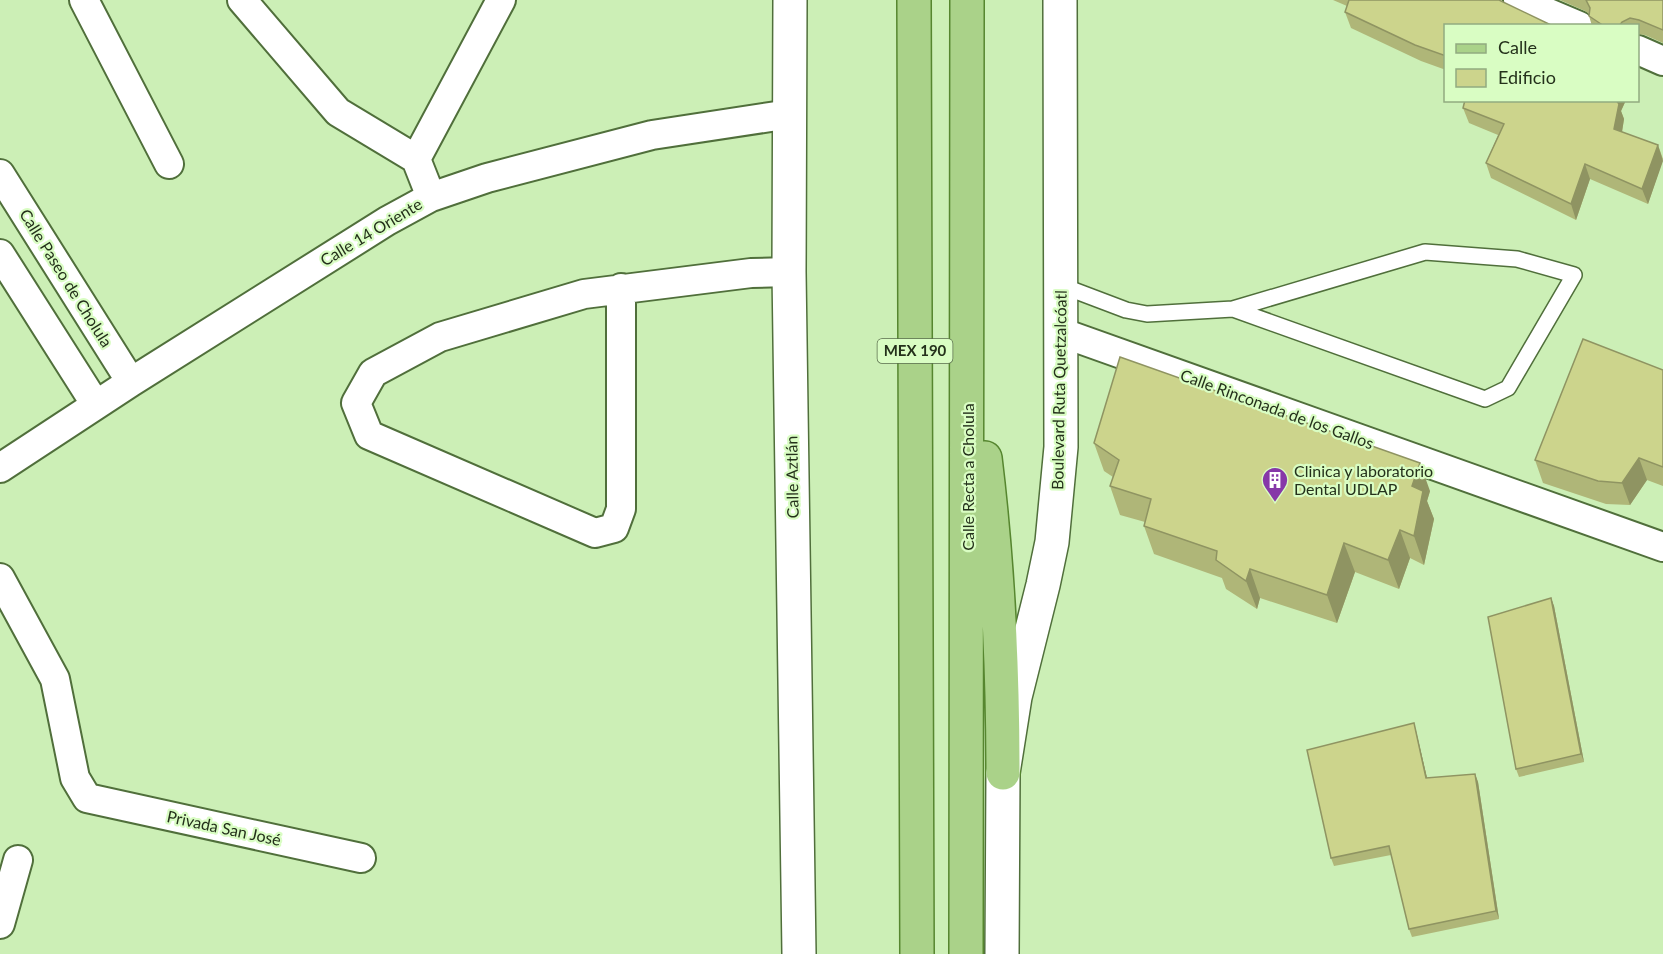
<svg xmlns="http://www.w3.org/2000/svg" width="1663" height="954" font-family="Lato,sans-serif">
<style>
.lines{fill:none;stroke-linecap:round;stroke-linejoin:round}
.lane-casing{stroke:#506f3b;stroke-width:18}
.street-casing{stroke:#506f3b;stroke-width:32}
.secondary-casing{stroke:#506f3b;stroke-width:36}
.primary-casing{stroke:#56862f;stroke-width:36}
.lane{stroke:#fff;stroke-width:15}
.street{stroke:#fff;stroke-width:28}
.secondary{stroke:#fff;stroke-width:33}
.primary{stroke:#aad289;stroke-width:33}
.wall{fill:#afb678}
.shaded-wall{fill:#8f9462}
.building{fill:#ccd48c;stroke:#8f9462;stroke-width:1.5}
.labels{text-anchor:middle;stroke-width:4.5;stroke-linejoin:round;paint-order:stroke}
.shield{fill:#d9fdc3;stroke:#5a6e4d;stroke-width:1.5}
.shield-label{font-size:15px;font-weight:bold;fill:#24311b}
.street-label{font-size:16px;fill:#24311b;stroke:#d9fdc3}
.poi-label{font-size:16px;fill:#24311b;stroke:#d9fdc3;text-anchor:start}
</style>
<rect width="100%" height="100%" fill="#ccefb6"/>
<g class="lines">
<!-- lane casing -->
<g class="lane-casing">
<path id="lane" d="M 1060,285 L 1126,310 L 1147,314 L 1233,309 L 1425,252 L 1517,259 L 1574,275 L 1508,388 L 1485,399 L 1233,309"/>
</g>
<!-- street casing -->
<g class="street-casing">
<path id="street" d="M 84,0 L 169,164
M 242,0 L 338,112 L 416,159 L 431,197
M 1518,0 L 1579,26
M 1638,50 L 1663,61
M 416,159 L 501,0
M 0,174 L 131,382
M 0,254 L 96,405
M 621,288 L 621,509 L 614,528 L 595,533 L 369,435 L 356,403 L 373,373 L 440,337 L 584,294 L 751,273 L 789,272
M 1060,332 L 1663,547
M 0,468 L 131,382 L 387,221 L 431,197 L 487,178 L 652,135 L 790,114
M 0,578 L 55,679 L 75,778 L 87,798 L 361,858
M 0,924 L 18,860"/>
</g>
<!-- secondary casing -->
<g class="secondary-casing">
<path id="secondary" d="M 790,0 L 789,272 L 799,954
M 1002,954 L 1003,773 L 1015,697 L 1043,585 L 1052,542 L 1061,447 L 1060,0"/>
</g>
<!-- primary casing -->
<g class="primary-casing">
<path id="primary" d="M 914,0 L 917,954
M 985,458 C 998,564 1003,666 1003,773
M 966,954 L 967,0"/>
</g>
<!-- lane -->
<use href="#lane" class="lane"/>
<!-- street -->
<use href="#street" class="street"/>
<!-- secondary -->
<use href="#secondary" class="secondary"/>
<!-- primary -->
<use href="#primary" class="primary"/>
</g>
<!-- wall -->
<path class="wall" d="M 1333,0 L 1499,0 L 1446,26 L 1446,70 L 1421,61 L 1351,28 L 1345,12 L 1347,6 Z
M 1560,0 L 1663,0 L 1663,43 L 1645,35 L 1638,34 L 1638,26 L 1592,26 L 1589,16 L 1589,14 L 1585,11 Z
M 1465,100 L 1626,100 L 1621,111 L 1624,119 L 1622,132 L 1658,145 L 1663,159 L 1648,204 L 1590,179 L 1576,220 L 1491,178 L 1486,163 L 1498,135 L 1469,123 L 1463,108 Z
M 1663,370 L 1663,486 L 1647,480 L 1630,505 L 1606,504 L 1543,483 L 1535,460 Z
M 1094,443 L 1430,491 L 1427,501 L 1434,519 L 1424,565 L 1410,558 L 1399,589 L 1355,572 L 1337,623 L 1260,598 L 1257,609 L 1226,589 L 1222,578 L 1154,554 L 1144,526 L 1145,522 L 1120,515 L 1110,486 L 1113,477 L 1104,471 Z
M 1551,598 L 1554,606 L 1584,762 L 1519,777 L 1516,769 Z
M 1416,731 L 1427,778 L 1475,774 L 1478,782 L 1499,919 L 1412,937 L 1409,929 L 1391,855 L 1334,866 L 1331,858 Z"/>
<!-- shaded-wall -->
<path class="shaded-wall" d="M 1615,100 L 1626,100 L 1621,111 L 1624,119 L 1620,144 L 1614,129 Z
M 1658,145 L 1663,161 L 1648,204 L 1642,189 Z
M 1585,164 L 1590,179 L 1576,220 L 1571,204 Z
M 1639,458 L 1647,480 L 1630,505 L 1622,483 Z
M 1420,463 L 1430,491 L 1427,501 L 1434,519 L 1424,565 L 1414,536 L 1412,486 Z
M 1400,530 L 1410,558 L 1399,589 L 1388,560 Z
M 1344,543 L 1355,572 L 1337,623 L 1327,595 Z
M 1250,569 L 1260,598 L 1257,609 L 1246,581 Z
M 1551,598 L 1554,606 L 1584,762 L 1581,754 Z
M 1414,723 L 1416,731 L 1429,786 L 1426,778 Z
M 1475,774 L 1478,782 L 1499,919 L 1496,911 Z"/>
<!-- building -->
<path class="building" d="M 1349,0 L 1499,0 L 1553,26 L 1446,26 L 1446,56 L 1415,45 L 1345,12 Z
M 1586,0 L 1663,0 L 1663,30 L 1639,20 L 1630,18 L 1622,22 L 1619,26 L 1599,26 L 1601,24 L 1589,16 L 1590,8 Z
M 1465,100 L 1616,100 L 1619,104 L 1614,129 L 1658,145 L 1642,189 L 1585,164 L 1571,204 L 1486,163 L 1504,124 L 1463,108 Z
M 1583,339 L 1663,370 L 1663,467 L 1639,458 L 1622,483 L 1598,481 L 1535,460 Z
M 1120,357 L 1420,463 L 1412,486 L 1423,491 L 1414,536 L 1400,530 L 1388,560 L 1344,543 L 1327,595 L 1250,569 L 1246,581 L 1216,560 L 1217,551 L 1144,526 L 1151,499 L 1110,486 L 1119,460 L 1094,443 Z
M 1551,598 L 1581,754 L 1516,769 L 1488,617 Z
M 1414,723 L 1426,778 L 1475,774 L 1496,911 L 1409,929 L 1389,846 L 1331,858 L 1307,750 Z"/>
<!-- icons -->
<defs>
<g id="building-pin" transform="scale(1.35)"><path d="M0 17L-7.5 6A9.5 9.5 0 1 1 7.5 6Z" fill="#8638a8" stroke="#d9fdc3"/><path d="M-4-6H4V6H1V3H-1V6H-4ZM-2.5-4.3h1.7v1.8h-1.7ZM.8-4.3h1.7v1.8H.8ZM-2.5-1h1.7V.8h-1.7ZM.8-1h1.7V.8H.8Z" fill="#fff"/></g>
</defs>
<g fill-rule="evenodd">
<use href="#building-pin" x="1275" y="480"/>
</g>
<g class="labels">
<!-- shield labels -->
<rect class="shield" x="877.5" y="339" width="75" height="24" rx="4.5"/>
<g class="shield-label">
<text x="915" y="356">MEX 190</text>
</g>
<!-- street labels -->
<g class="street-label">
<text transform="translate(371 232) rotate(-31)" y="6">Calle 14 Oriente</text>
<text transform="translate(66 278) rotate(58)" y="6">Calle Paseo de Cholula</text>
<text transform="translate(1059 390) rotate(-89)" y="6">Boulevard Ruta Quetzalcóatl</text>
<text transform="translate(1277 409) rotate(20)" y="6">Calle Rinconada de los Gallos</text>
<text transform="translate(792 477) rotate(-91)" y="6">Calle Aztlán</text>
<text transform="translate(968 477) rotate(-90)" y="6">Calle Recta a Cholula</text>
<text transform="translate(224 828) rotate(12)" y="6">Privada San José</text>
</g>
<!-- poi labels -->
<g class="poi-label">
<text x="1294" y="477">Clinica y laboratorio<tspan x="1294" dy="18">Dental UDLAP</tspan></text>
</g>
</g>
<!-- legend -->
<rect x="1444" y="24" width="195" height="78" fill="#d9fdc3" stroke="#91ab80" stroke-width="1.5"/>
<rect x="1456" y="44" width="30" height="9" fill="#aad289" stroke="#91ab80" stroke-width="1.5"/>
<text x="1498" y="54" font-size="18" fill="#24311b">Calle</text>
<rect x="1456" y="69" width="30" height="18" fill="#ccd48c" stroke="#91ab80" stroke-width="1.5"/>
<text x="1498" y="84" font-size="18" fill="#24311b">Edificio</text>
</svg>
